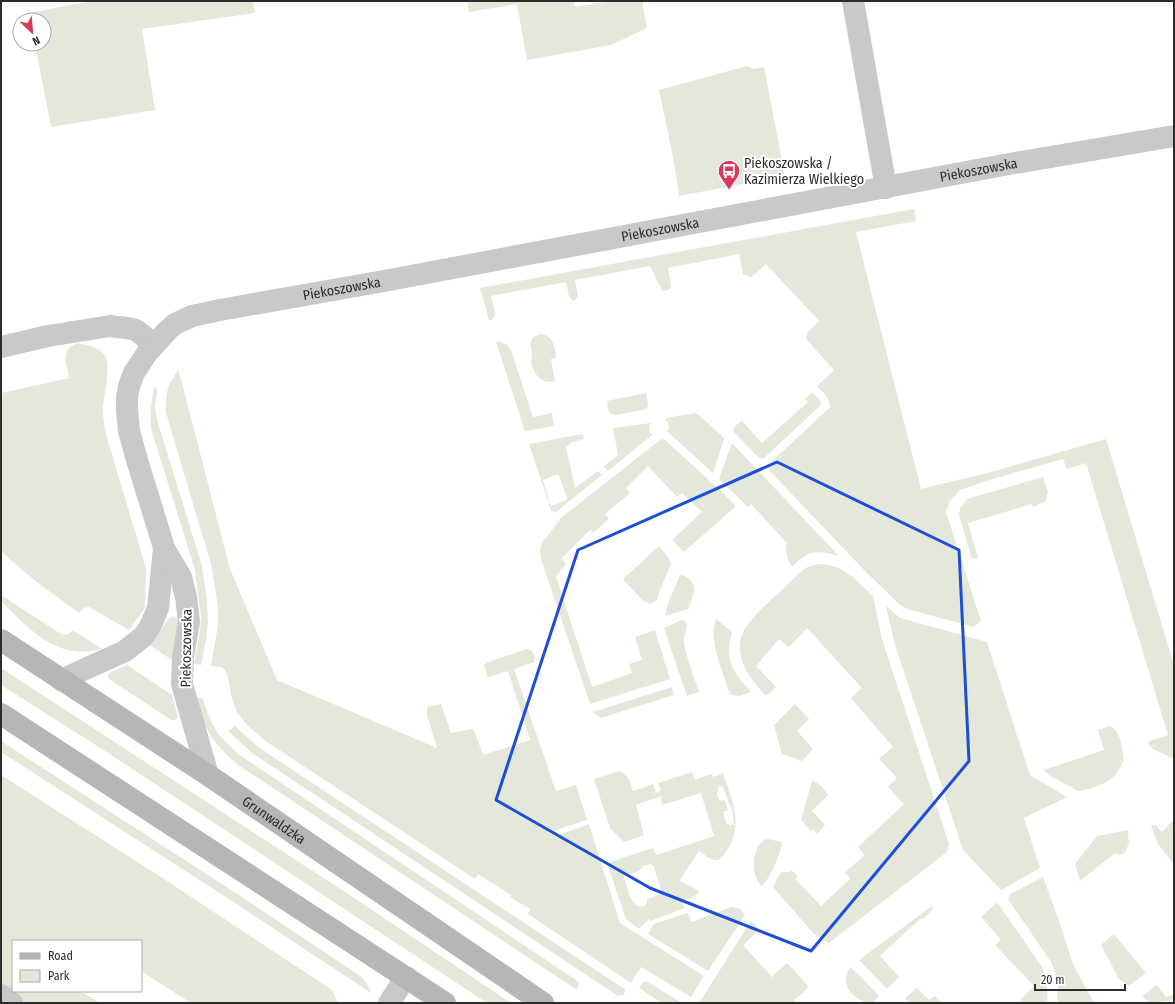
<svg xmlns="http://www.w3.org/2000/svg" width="1175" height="1004" font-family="'Fira Sans Condensed',sans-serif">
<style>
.green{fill:#e4e8da;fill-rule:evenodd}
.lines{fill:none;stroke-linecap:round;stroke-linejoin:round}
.street{stroke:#c9c9c9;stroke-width:22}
.secondary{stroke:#b6b6b6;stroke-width:22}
.marked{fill:none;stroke:#1d4ed8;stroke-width:3;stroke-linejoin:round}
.labels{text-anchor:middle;stroke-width:4;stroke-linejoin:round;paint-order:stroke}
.poi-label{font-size:14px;fill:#2c2c2c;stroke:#fff;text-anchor:start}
.street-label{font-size:14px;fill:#2c2c2c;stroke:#fff}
</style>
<rect width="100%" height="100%" fill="#fff"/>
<!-- green -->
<path class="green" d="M 91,1 L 253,1 L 255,13 L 142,29 L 155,110 L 51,127 L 35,44 L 44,44 L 44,20 L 30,20 L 29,13 Z
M 467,1 L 574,1 L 575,7 L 610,1 L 642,1 L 647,28 L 611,45 L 527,60 L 517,4 L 469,12 Z
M 747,66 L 754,69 L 764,67 L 785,176 L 679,196 L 674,162 L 659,90 Z
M 914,209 L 916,221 L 856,232 L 921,489 L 991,472 L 1106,439 L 1174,665 L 1174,758 L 1172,758 L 1151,748 L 1148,743 L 1150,741 L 1168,735 L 1086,463 L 1067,469 L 1063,459 L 986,481 L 960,490 L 950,501 L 946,512 L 981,621 L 974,627 L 907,609 L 899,604 L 865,571 L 766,467 L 830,407 C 830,398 823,393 817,386 L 834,370 L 807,340 L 806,337 L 807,333 L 819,321 L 766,264 L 754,275 L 750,277 L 743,274 L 739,254 L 668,268 L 671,287 L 670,289 L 665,291 L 662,290 L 650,266 L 575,280 L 578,296 L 577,298 L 573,301 L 569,297 L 566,282 L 491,296 L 495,314 L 492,320 L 489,320 L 480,288 Z
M 541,334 C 553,335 555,347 556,358 L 551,359 L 555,381 C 542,385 533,374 531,362 C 531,360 532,358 532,355 C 532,347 528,347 533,337 Z
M 496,342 C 504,342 507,344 511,350 L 533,417 L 552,413 L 554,426 L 525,431 Z
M 78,343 C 86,345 95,346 102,352 C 114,364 103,394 103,410 C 103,420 105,429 107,438 L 146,568 L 145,608 L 129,630 L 89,607 L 83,608 L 79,613 C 51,593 25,574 1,551 L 1,393 L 69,378 C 67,363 59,350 78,343 Z
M 178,370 L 181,379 L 230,569 L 277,680 L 437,748 L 427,715 L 427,707 L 441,704 L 451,733 L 472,729 L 474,730 L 483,755 L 530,740 L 508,671 L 488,677 L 484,665 L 486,663 L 527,649 L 532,651 L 535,657 L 534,662 L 514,669 L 556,791 L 576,785 L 587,820 L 556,830 L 558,835 L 589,824 L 620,923 L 704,976 L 691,997 L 641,967 L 631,983 L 528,914 L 530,909 L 510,897 L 511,895 L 478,874 L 475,879 L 267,742 C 253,731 238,719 233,702 C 229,690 231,675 222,667 L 211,666 L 218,625 L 218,607 L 211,564 L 166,413 C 166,392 166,388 178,370 Z
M 155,385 L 157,390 L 155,408 L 158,423 L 202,566 L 207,600 L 208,623 L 206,640 L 201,665 L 194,664 L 200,630 L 201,617 L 195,570 L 152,432 C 149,416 151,401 155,385 Z
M 812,392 L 821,401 L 820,406 L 764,458 L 759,458 L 733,431 L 735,426 L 742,421 L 762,443 L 808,402 L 805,399 Z
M 646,393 L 648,404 L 647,409 L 616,415 C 608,415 608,408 607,401 Z
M 695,413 L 699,415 L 723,437 L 724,439 L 713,473 L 669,433 L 667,430 L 669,429 L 668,422 L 666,421 L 666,418 Z
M 651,423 L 652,424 L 649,425 L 650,434 L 653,434 L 652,435 L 608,471 L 604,466 L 618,455 L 613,428 Z
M 583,434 L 584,439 L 572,442 L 566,447 L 575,488 L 598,471 L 602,475 L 556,512 L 551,511 L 548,502 L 549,502 L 551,506 L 566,500 L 567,498 L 559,476 L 557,474 L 543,480 L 549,500 L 548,501 L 529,444 Z
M 664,439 L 725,495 L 734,504 L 735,507 L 684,552 L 672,540 L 702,512 L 682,493 L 677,497 L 648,466 L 626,488 L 630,493 L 605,514 L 609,519 L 594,532 L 590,530 L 562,558 L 566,564 L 556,576 L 592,687 L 632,673 L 629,664 L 642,660 L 635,637 L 655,630 L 670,679 L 590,704 L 541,559 L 540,549 L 542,543 L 562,517 L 660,440 Z
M 732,443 L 839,556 C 816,550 809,550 792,567 C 787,559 785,553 787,543 L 751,504 L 748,507 L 719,479 Z
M 1043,477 L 1048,492 L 1046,501 L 1033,507 L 1032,504 L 968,523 L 978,558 L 972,559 L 959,515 L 960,509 L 967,499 Z
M 659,546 L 669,558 L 671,564 L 660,590 L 657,600 L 651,604 L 642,600 L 623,579 Z
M 820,564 L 829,565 L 839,568 L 854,578 L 873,596 L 882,639 L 949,844 L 947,852 L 829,943 L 814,934 L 773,887 L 781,872 L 788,872 L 791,870 L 798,876 L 795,879 L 821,906 L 850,879 L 845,872 L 865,855 L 858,847 L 904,804 L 888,787 L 897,778 L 879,759 L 893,747 L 851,698 L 862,688 L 807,628 L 789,647 L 779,639 L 756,666 L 776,687 L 766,696 C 753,681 738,665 740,643 C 742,623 769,602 783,589 C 790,583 796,576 803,570 C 808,566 814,565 820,564 Z
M 680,575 C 684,575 685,576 689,579 C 700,588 691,598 688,609 L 665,616 L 667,606 Z
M 1,595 L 61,634 C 67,636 69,634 73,630 L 102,649 C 57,661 30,630 1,601 Z
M 886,606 L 900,618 L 987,642 L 1030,775 L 1067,797 L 1024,818 L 1040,868 L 1001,890 L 963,850 L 895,645 Z
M 173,616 L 175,617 L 179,621 L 172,660 L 151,646 L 168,619 Z
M 716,619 L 732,632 C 724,659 733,673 751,692 L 739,696 L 732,695 L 728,689 C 722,669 708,639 716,619 Z
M 685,620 C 689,627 685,631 684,638 C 683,650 695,679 699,692 L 687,696 L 664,628 L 679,621 Z
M 127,665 L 172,695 L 178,717 L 176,720 L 171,720 L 109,679 L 108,676 L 109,673 Z
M 1,668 L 345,892 L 511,1003 L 487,1003 L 102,749 L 1,685 Z
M 672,687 L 674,695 L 610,715 L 601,718 L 593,712 Z
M 195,696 L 203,699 C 212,729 218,736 241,756 L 579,982 L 577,990 L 238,765 C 212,742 204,730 195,696 Z
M 795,704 L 809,719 L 797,731 L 813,749 L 802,761 L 782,754 L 774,725 Z
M 235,726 L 258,747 L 626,990 L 623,995 L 618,996 L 252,753 L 228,731 Z
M 1110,726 C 1121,731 1122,748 1124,759 C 1122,763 1120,769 1117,773 C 1110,783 1089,790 1078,791 L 1049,775 L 1044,770 L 1104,750 L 1098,730 Z
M 1,741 L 242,897 L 359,975 C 366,980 368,986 371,993 L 235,903 L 1,752 Z
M 619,771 C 629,774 630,782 633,791 L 653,784 L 656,793 L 661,790 L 658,783 L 692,772 L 695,780 L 711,774 L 713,777 L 723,773 C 734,804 746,831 720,859 C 712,863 706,855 699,851 L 681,878 L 680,881 L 699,891 L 695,896 L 683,901 L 682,903 L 685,908 L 650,921 L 649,919 L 639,929 L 626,919 L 607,863 L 653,848 L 656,855 L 714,836 L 701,793 L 662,805 L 661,796 L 636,805 L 644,835 L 624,842 L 610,828 L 594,779 ZM 719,786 L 723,787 L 733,814 L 734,826 L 732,824 L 730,826 L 729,824 L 727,825 L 723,812 L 728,810 L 725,800 L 720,801 L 717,795 ZM 651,864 L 654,867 L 662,893 L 655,896 L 655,897 L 647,899 L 647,904 C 633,916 626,885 624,876 L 639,871 L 643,866 Z
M 1,775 L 161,877 L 332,990 L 338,1003 L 191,1003 L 141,971 L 141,941 L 13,941 L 13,991 L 80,991 L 100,1003 L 25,1003 L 1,986 Z
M 812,781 C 820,783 824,789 828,795 L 812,811 L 825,825 L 817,834 L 813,829 L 811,831 L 801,820 Z
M 1174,821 L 1174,864 L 1158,844 L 1151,825 L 1156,825 L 1162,832 L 1171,822 Z
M 1128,830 L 1129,843 L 1125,853 L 1119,855 L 1115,853 L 1080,881 L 1075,864 L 1097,836 Z
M 768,839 L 782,842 L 782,844 C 780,854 770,879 762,886 C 749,877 752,841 768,839 Z
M 1043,877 L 1058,918 L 1073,964 L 1094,1003 L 1081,1002 L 1060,1003 L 1057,998 L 1058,985 L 1057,977 L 1051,962 L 1008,899 L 1010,894 Z
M 997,902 L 1042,967 C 1047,979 1048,990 1047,1003 L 1022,1003 L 1020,1000 L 1034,986 L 995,945 L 1001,940 L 981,917 Z
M 932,906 L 933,906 L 933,909 L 923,919 L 921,918 L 880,956 L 899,977 L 887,989 L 859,960 Z
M 731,907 L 739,908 L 745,915 L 708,971 L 648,934 L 654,924 L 687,913 L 692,922 Z
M 751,921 L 757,927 L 758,931 L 743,945 L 772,977 L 774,976 L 774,974 L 786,964 L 788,964 L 808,986 L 807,989 L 794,1000 L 796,1003 L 699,1003 Z
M 1114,934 L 1146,973 L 1129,986 L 1119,979 L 1101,945 Z
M 851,967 L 879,996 L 873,1003 C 854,1003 837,983 851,967 Z
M 646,981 L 682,1003 L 662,1003 L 639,988 L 643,982 Z
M 1157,985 L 1166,997 L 1174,994 L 1174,1000 L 1150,1003 L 1142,996 Z
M 917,988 L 929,1000 L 935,996 L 942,1003 L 913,1003 L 905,1000 L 906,997 Z"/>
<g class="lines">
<!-- street -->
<g class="street">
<path d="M 853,1 L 886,188"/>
<path d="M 1,347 L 48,336 L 110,326 L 127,328 L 136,330 L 154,344"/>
<path d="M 61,680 L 125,651 L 144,636 L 151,625 L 158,608 L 164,548"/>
<path id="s1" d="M 208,775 L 182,684 L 183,657 L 189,622 L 186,597 L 181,577 L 164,548 L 162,541 L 137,460 L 129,431 L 127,410 L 127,398 L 129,386 L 134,373 L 147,353 L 168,330 L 175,324 L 192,316 L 220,310 L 384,281 L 1009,164 L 1174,136"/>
<path d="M 1,995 L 12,1003"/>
<path d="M 389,1003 L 406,977"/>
</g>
<!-- secondary -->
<g class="secondary">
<path id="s2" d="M 1,640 L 208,775 L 543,1003"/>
<path d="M 1,714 L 445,1003"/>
</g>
</g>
<!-- marked area -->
<path class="marked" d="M 777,462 L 959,550 L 969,761 L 811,951 L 650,888 L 496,800 L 578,550 Z"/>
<!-- icons -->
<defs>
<g id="bus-pin" transform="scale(1.15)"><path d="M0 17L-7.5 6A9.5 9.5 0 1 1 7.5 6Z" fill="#d63a61" stroke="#fff"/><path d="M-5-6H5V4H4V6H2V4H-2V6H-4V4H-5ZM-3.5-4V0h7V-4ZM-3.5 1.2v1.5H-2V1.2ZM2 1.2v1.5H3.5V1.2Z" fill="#fff"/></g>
</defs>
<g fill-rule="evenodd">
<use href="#bus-pin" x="729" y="171"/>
</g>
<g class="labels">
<!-- poi labels -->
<g class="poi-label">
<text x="744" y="168">Piekoszowska /<tspan x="744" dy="16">Kazimierza Wielkiego</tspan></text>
</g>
<!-- street labels -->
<g class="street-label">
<text dy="5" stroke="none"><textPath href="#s1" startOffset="1301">Piekoszowska</textPath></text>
<text dy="5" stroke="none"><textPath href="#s1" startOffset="977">Piekoszowska</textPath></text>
<text dy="5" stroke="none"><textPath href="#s1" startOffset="653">Piekoszowska</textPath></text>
<text transform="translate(186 648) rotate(-89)" y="5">Piekoszowska</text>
<text dy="5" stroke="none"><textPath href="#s2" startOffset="327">Grunwaldzka</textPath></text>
</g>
</g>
<!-- border -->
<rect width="1175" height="1004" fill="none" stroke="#2c2c2c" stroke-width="4"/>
<!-- legend -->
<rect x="12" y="940" width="130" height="52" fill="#ffffff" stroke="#ababab"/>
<rect x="20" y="953" width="20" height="6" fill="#b6b6b6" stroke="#ababab"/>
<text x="48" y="960" font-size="12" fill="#2c2c2c">Road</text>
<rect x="20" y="970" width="20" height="12" fill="#e4e8da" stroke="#ababab"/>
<text x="48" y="980" font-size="12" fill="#2c2c2c">Park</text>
<!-- north arrow -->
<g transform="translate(32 32) rotate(154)"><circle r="19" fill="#ffffff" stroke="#ababab"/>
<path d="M0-3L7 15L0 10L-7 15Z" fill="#d63a61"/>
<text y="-6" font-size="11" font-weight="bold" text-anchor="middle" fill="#2c2c2c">N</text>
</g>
<!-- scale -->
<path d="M1035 984v6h90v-6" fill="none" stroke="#2c2c2c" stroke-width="2"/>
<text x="1041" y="984" font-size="12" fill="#2c2c2c" stroke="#ffffff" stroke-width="3" paint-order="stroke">20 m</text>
</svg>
